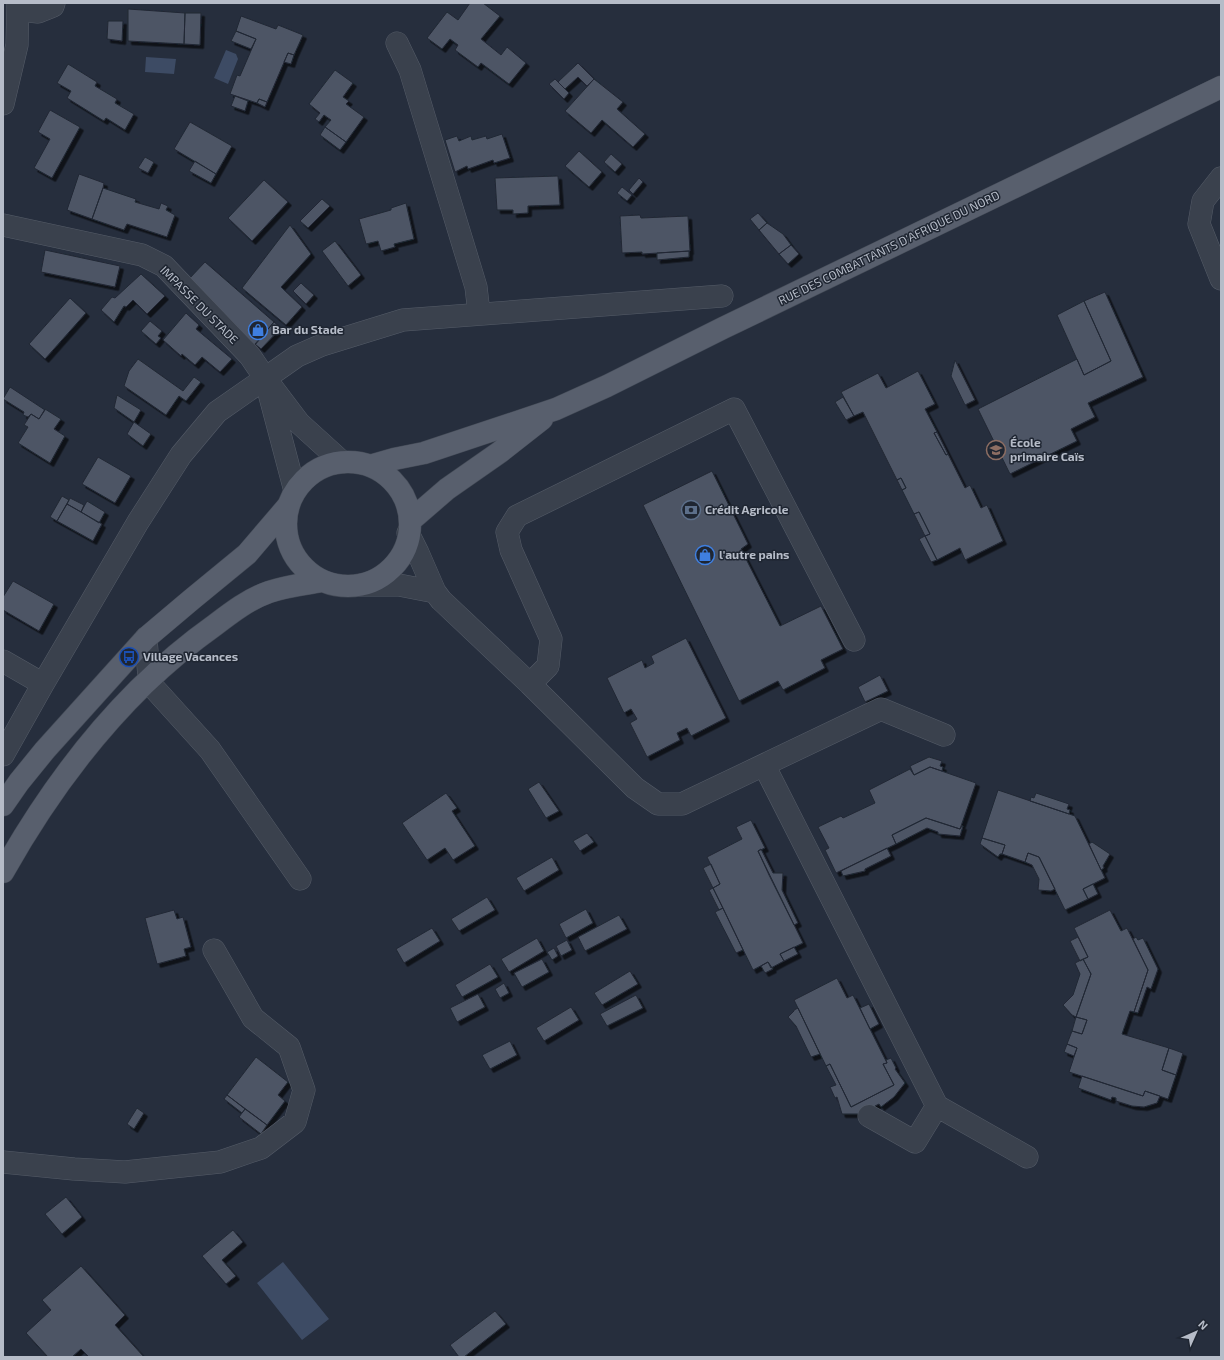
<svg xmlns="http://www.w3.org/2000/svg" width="1224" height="1360" font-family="'Exo 2',sans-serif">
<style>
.water{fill:#3d4b64}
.building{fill:#4d5565;stroke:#212834;filter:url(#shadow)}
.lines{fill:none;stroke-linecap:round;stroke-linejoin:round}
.minor-casing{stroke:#555c68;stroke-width:23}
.major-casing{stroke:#434a56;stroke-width:23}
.minor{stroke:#3a414d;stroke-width:22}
.major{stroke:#585f6d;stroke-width:22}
.labels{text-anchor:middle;stroke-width:3;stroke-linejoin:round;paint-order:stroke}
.street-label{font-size:12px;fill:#b6bcc8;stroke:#1f2632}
.poi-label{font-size:12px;font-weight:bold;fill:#b6bcc8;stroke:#1f2632;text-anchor:start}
</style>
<defs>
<filter id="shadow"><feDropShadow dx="3.5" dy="3.5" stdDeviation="0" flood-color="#0009"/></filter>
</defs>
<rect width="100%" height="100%" fill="#262e3d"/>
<!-- water -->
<path class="water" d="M 226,50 L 236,54 L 238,59 L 228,84 L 214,78 Z
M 146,57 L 176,59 L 174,74 L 145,72 Z
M 283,1262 L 329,1319 L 302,1340 L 257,1283 Z"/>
<!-- building -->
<path class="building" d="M 470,3 L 483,3 L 500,16 L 481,39 L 501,55 L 507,47 L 526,63 L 509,84 L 481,63 L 478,67 L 455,50 L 458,45 L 450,39 L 442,49 L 427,38 L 447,12 L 458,20 Z
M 128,9 L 185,13 L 184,44 L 128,41 Z
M 185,13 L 201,13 L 200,45 L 184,44 Z
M 241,16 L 276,29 L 278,25 L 303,35 L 294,55 L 288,53 L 267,102 L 259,99 L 257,103 L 230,94 L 237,75 L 240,76 L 256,39 L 236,31 Z
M 108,21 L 123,21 L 122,41 L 107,39 Z
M 236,31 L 256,39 L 251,49 L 231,41 Z
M 288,53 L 294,55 L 291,64 L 284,62 Z
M 578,63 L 594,79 L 587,86 L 578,77 L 565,89 L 558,82 Z
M 68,64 L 97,82 L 95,86 L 117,99 L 115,103 L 134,114 L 125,130 L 106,118 L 104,121 L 67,98 L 71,91 L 57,83 Z
M 335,70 L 353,83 L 343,97 L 349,101 L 346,104 L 364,117 L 346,142 L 325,127 L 331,120 L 324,115 L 319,122 L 315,119 L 320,113 L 309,104 Z
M 555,79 L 569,93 L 564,99 L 549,84 Z
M 594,79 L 623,102 L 617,109 L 645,134 L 633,147 L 602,120 L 591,133 L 565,111 Z
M 235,96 L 248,101 L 245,111 L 231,106 Z
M 259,99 L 267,102 L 265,107 L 257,103 Z
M 50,110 L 80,127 L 52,178 L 34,168 L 50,139 L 38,132 Z
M 190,122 L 232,146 L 216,174 L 174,149 Z
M 325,127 L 346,142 L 340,150 L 320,135 Z
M 502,134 L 510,158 L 494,163 L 493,160 L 468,169 L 467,166 L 455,172 L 445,140 L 457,136 L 459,141 L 471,136 L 472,140 L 486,136 L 487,139 Z
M 579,151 L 602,172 L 589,187 L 565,166 Z
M 611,154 L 622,164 L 615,172 L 604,162 Z
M 145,157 L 154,162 L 148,173 L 138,168 Z
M 195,161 L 216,174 L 211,183 L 189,171 Z
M 79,174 L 104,183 L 103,188 L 92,219 L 67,210 Z
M 558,176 L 560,205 L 528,206 L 528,213 L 513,214 L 513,210 L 497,210 L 495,178 Z
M 639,178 L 643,182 L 633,194 L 629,190 Z
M 264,180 L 288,202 L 252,241 L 228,218 Z
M 622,187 L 632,195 L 627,201 L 617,193 Z
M 103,188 L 136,199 L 135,202 L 159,209 L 161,203 L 168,206 L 166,210 L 175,215 L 167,237 L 127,224 L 124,230 L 92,219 Z
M 322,199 L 330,206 L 308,228 L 300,221 Z
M 406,203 L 414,239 L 394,244 L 395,247 L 381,251 L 378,241 L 366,244 L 359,219 L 391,210 L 391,208 Z
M 758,213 L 767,223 L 759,230 L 750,219 Z
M 640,215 L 641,218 L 688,216 L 690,251 L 642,254 L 642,252 L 622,253 L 620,216 Z
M 767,223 L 783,234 L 791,245 L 779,254 L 759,230 Z
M 290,225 L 311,254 L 281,287 L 302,307 L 286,325 L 242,288 Z
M 335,241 L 361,275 L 348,286 L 322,251 Z
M 791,245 L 799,254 L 788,264 L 779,254 Z
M 45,250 L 120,266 L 115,287 L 41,272 Z
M 689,251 L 689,257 L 657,260 L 657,253 Z
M 205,262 L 274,322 L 255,345 L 215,310 L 188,280 Z
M 141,274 L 165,296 L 147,314 L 133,300 L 126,307 L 124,306 L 114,322 L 101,310 L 112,297 L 115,298 Z
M 301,283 L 314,295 L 306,304 L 293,291 Z
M 1105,292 L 1143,377 L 1088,403 L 1095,417 L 1071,429 L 1077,441 L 1010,474 L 978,409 L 1077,359 L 1084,375 L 1111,361 L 1084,301 Z
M 70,298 L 86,313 L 45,359 L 29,344 Z
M 1084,301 L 1111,361 L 1084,375 L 1057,315 Z
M 186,313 L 199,325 L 196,329 L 232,359 L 220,372 L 202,357 L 195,365 L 182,354 L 181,356 L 163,340 Z
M 150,321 L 162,331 L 158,336 L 161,338 L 156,344 L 141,331 Z
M 274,322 L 281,328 L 261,349 L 255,344 Z
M 138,359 L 183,391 L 194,377 L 201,382 L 186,401 L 179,396 L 166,415 L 124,386 L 129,371 Z
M 955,360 L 975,400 L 965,405 L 951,376 Z
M 918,371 L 935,404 L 925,409 L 937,432 L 934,433 L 946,455 L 948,454 L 965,488 L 970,485 L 981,508 L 987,505 L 1003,541 L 965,560 L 960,548 L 937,560 L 925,536 L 930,534 L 919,512 L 914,514 L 902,490 L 906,488 L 901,478 L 897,480 L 863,412 L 854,416 L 841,392 L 878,373 L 886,388 Z
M 10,387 L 45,410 L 39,419 L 31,414 L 28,417 L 23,415 L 24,412 L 3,399 Z
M 117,395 L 141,410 L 134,422 L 114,408 Z
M 843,397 L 854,416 L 846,420 L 835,402 Z
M 45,409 L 61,419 L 54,429 L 65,436 L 50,463 L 18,443 L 28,427 L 24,425 L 31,414 L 39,419 Z
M 134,422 L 151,434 L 143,446 L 127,434 Z
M 937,432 L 948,454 L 946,455 L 934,433 Z
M 98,457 L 131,476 L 115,503 L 82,484 Z
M 712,471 L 748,544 L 741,549 L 780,626 L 821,606 L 843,649 L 821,660 L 825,668 L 783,690 L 778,681 L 739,701 L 643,505 Z
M 901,478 L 906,488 L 902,490 L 897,480 Z
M 62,496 L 69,500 L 57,521 L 50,517 Z
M 70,498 L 84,505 L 81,512 L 67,504 Z
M 87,501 L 105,512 L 99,523 L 81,512 Z
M 67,504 L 102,524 L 93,541 L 57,521 Z
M 919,512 L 930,534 L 925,536 L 914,514 Z
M 925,536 L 937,560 L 931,562 L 919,539 Z
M 13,581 L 54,604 L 39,631 L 3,610 L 3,597 Z
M 686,638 L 726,718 L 691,736 L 687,728 L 677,733 L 680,740 L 647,757 L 630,723 L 637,719 L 631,709 L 624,713 L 607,678 L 642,660 L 645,668 L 654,663 L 651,656 Z
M 880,675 L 888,691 L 865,702 L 858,687 Z
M 929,757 L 942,761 L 940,766 L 943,767 L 942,771 L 930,767 L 914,775 L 910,766 Z
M 930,767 L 976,783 L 960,829 L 926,818 L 892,835 L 896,844 L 836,873 L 825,850 L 829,848 L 818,827 L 841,816 L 843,818 L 875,803 L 869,790 L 910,769 L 914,775 Z
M 539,782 L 559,811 L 546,818 L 528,789 Z
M 998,790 L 1075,816 L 1105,878 L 1083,889 L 1088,899 L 1065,910 L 1039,857 L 1028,853 L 1025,862 L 1002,854 L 1005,845 L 982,838 Z
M 446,793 L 457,808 L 452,811 L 475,846 L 453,860 L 445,848 L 427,860 L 402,823 Z
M 1036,793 L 1069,804 L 1067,809 L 1070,810 L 1069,814 L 1030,801 L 1031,797 L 1034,798 Z
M 926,818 L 960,829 L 962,826 L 963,826 L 960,836 L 938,834 L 938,832 L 927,828 L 896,844 L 892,835 Z
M 751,820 L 765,848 L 758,851 L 803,943 L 780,954 L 784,961 L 771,968 L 768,962 L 753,970 L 713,888 L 720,884 L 707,857 L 742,839 L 736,827 Z
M 587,833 L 594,842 L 580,851 L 573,841 Z
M 982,838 L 1005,845 L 1002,854 L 1000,854 L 998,857 L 980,844 Z
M 1092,842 L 1110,854 L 1103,866 L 1104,868 L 1101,870 L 1089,844 Z
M 887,848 L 891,856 L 865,869 L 865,871 L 843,876 L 841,871 Z
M 761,849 L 773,873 L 783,873 L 782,890 L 798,923 L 794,925 L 769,875 L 758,851 Z
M 1028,853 L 1039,857 L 1055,889 L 1051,891 L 1038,890 L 1039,879 L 1032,865 L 1025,862 Z
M 552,857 L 559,870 L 524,891 L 516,878 Z
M 711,864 L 720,884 L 713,888 L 703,868 Z
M 1093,884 L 1098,894 L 1088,899 L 1083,889 Z
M 713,888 L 723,908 L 719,910 L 709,890 Z
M 487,897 L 495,910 L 459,931 L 451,919 Z
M 723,908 L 743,950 L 736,953 L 715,912 Z
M 586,909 L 593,923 L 566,938 L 559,924 Z
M 174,910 L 177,919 L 183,917 L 191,947 L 184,949 L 186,956 L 157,964 L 145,918 Z
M 1110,910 L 1121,931 L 1127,928 L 1148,970 L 1134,1012 L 1130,1011 L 1122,1034 L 1169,1048 L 1162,1070 L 1176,1075 L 1168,1099 L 1145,1091 L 1143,1096 L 1069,1072 L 1077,1048 L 1067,1044 L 1072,1031 L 1082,1034 L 1087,1020 L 1076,1017 L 1091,974 L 1083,959 L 1088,957 L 1074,928 Z
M 619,915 L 627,929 L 585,951 L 578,937 Z
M 432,928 L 440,941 L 404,963 L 396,949 Z
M 1078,937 L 1088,957 L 1080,961 L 1070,941 Z
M 1136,937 L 1138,940 L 1143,938 L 1158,969 L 1151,989 L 1147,987 L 1138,1013 L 1134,1012 L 1148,970 L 1133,939 Z
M 537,938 L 544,951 L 509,972 L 501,959 Z
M 567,940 L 572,950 L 561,956 L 556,946 Z
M 794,947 L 798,954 L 784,961 L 780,954 Z
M 554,948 L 558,956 L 552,960 L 547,952 Z
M 542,959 L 549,972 L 522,987 L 514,973 Z
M 1083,959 L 1091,974 L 1076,1017 L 1072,1015 L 1063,1005 L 1073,995 L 1080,974 L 1075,963 Z
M 768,962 L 773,969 L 765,973 L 761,966 Z
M 490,964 L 498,977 L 462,997 L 455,985 Z
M 630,971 L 638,984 L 602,1005 L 594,993 Z
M 837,978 L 847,998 L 853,995 L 887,1063 L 883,1064 L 894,1085 L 851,1107 L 830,1064 L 826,1066 L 794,1000 Z
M 504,983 L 509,993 L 500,998 L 495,989 Z
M 478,994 L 485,1007 L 457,1022 L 450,1008 Z
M 636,995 L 643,1008 L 607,1026 L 600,1014 Z
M 869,1004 L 879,1024 L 870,1029 L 860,1008 Z
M 571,1007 L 579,1020 L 544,1041 L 536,1028 Z
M 798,1008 L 820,1054 L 811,1057 L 796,1026 L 788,1017 L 794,1011 L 794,1010 Z
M 1076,1017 L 1087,1020 L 1082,1034 L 1072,1031 Z
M 510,1041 L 517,1055 L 490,1069 L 482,1055 Z
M 1067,1044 L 1077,1048 L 1074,1056 L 1064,1052 Z
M 1169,1048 L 1183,1053 L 1176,1075 L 1162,1070 Z
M 256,1057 L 288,1082 L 278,1095 L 285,1101 L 267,1125 L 227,1095 Z
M 891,1058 L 896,1068 L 895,1069 L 905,1083 L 894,1097 L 881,1107 L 879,1104 L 875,1106 L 876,1109 L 863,1114 L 842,1114 L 837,1097 L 835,1098 L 830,1087 L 836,1085 L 826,1066 L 830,1064 L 851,1107 L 894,1085 L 883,1064 L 887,1063 L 886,1060 Z
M 1082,1076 L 1143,1096 L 1145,1091 L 1160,1096 L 1157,1103 L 1144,1107 L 1132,1106 L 1116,1101 L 1116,1098 L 1112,1097 L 1111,1100 L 1078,1088 Z
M 227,1095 L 245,1109 L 242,1113 L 224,1099 Z
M 137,1108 L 144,1113 L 134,1129 L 127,1124 Z
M 245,1109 L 267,1125 L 261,1134 L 239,1117 Z
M 66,1197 L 82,1217 L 62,1234 L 45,1214 Z
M 233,1230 L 243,1242 L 222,1260 L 236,1276 L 226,1284 L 202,1256 Z
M 81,1266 L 125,1315 L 115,1325 L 144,1357 L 89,1357 L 81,1349 L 72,1357 L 48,1357 L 26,1333 L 51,1310 L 42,1300 Z
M 495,1311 L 506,1324 L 464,1357 L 459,1357 L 450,1345 Z"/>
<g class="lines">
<!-- minor casing -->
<g class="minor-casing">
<path id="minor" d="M 18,10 L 38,12 L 53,6 L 54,3
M 397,43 L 410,70 L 476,287 L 479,313
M 3,104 L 17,45 L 18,3
M 1221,178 L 1203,201 L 1199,224 L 1221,279
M 3,225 L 142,255 L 164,266 L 250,356 L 265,378 L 299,423 L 342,462
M 268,389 L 295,491
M 408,533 L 418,553 L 435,592 L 441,600 L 530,684 L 635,788 L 658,804 L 682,804 L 881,709 L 944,735
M 361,585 L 399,585 L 435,592
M 146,638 L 149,678 L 153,687 L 210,750 L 300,879
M 3,661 L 43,684
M 530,684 L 548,666 L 551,639 L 511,550 L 507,532 L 517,516 L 734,409 L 854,640
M 3,755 L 43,684 L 138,522 L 181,455 L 217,412 L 297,356 L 322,345 L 403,320 L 722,296
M 764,765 L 937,1106 L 1027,1157
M 869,1116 L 915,1142 L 937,1106
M 3,1162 L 74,1169 L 125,1172 L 220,1162 L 261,1148 L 295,1122 L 304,1090 L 289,1047 L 253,1018 L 214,950"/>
</g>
<!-- major casing -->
<g class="major-casing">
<path id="major" d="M286 524a62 62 0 1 1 124 0a62 62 0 1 1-124 0Z
M 373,465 L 394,459 L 424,453 L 556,409 L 607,386 L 723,328 L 1221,87
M 410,521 L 447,489 L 500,452 L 542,419
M 3,805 L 19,782 L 45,750 L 146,638 L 191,600 L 247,554 L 288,506
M 3,872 C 56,778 126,688 215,625 C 232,612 249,599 269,592 C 286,586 305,584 323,581"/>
</g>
<!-- minor -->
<use href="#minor" class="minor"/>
<!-- major -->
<use href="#major" class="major"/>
</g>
<!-- icons -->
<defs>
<g id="shop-ring" transform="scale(1)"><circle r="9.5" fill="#1f2632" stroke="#3f7fe0" stroke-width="1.5"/><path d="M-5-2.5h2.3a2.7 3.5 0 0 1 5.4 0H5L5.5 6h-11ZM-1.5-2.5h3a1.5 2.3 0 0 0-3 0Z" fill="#3f7fe0"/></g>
<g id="school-ring" transform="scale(1)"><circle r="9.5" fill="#1f2632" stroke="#8d6e63" stroke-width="1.5"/><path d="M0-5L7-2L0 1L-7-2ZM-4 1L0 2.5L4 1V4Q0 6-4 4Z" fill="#8d6e63"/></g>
<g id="bank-ring" transform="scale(1)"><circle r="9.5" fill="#1f2632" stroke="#5c6f8a" stroke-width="1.5"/><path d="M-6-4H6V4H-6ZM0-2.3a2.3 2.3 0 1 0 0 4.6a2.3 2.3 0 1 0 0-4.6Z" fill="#5c6f8a"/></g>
<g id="bus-ring" transform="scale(1)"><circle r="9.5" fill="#1f2632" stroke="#1a4fb4" stroke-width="1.5"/><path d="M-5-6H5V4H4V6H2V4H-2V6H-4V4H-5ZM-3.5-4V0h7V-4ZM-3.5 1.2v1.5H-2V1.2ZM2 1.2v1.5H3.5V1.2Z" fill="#1a4fb4"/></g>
</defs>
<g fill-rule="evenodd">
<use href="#shop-ring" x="258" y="330"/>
<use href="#school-ring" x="996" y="450"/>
<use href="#bank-ring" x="691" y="510"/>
<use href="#shop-ring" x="705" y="555"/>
<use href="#bus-ring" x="129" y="657"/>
</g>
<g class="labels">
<!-- street labels -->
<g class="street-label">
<text transform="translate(889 248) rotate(-26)" y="4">RUE DES COMBATTANTS D'AFRIQUE DU NORD</text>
<text transform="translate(199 305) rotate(45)" y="4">IMPASSE DU STADE</text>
</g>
<!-- poi labels -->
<g class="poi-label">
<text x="272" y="334">Bar du Stade</text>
<text x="1010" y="447">École<tspan x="1010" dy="14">primaire Caïs</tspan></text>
<text x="705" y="514">Crédit Agricole</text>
<text x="719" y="559">l'autre pains</text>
<text x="143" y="661">Village Vacances</text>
</g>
</g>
<!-- border -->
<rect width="1224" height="1360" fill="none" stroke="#b6bcc8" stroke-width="8"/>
<!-- north arrow -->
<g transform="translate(1196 1332) rotate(45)" stroke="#1f2632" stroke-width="3" paint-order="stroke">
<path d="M0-3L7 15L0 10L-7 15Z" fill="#b6bcc8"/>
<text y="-6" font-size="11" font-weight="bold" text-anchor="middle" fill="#b6bcc8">N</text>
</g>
</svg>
